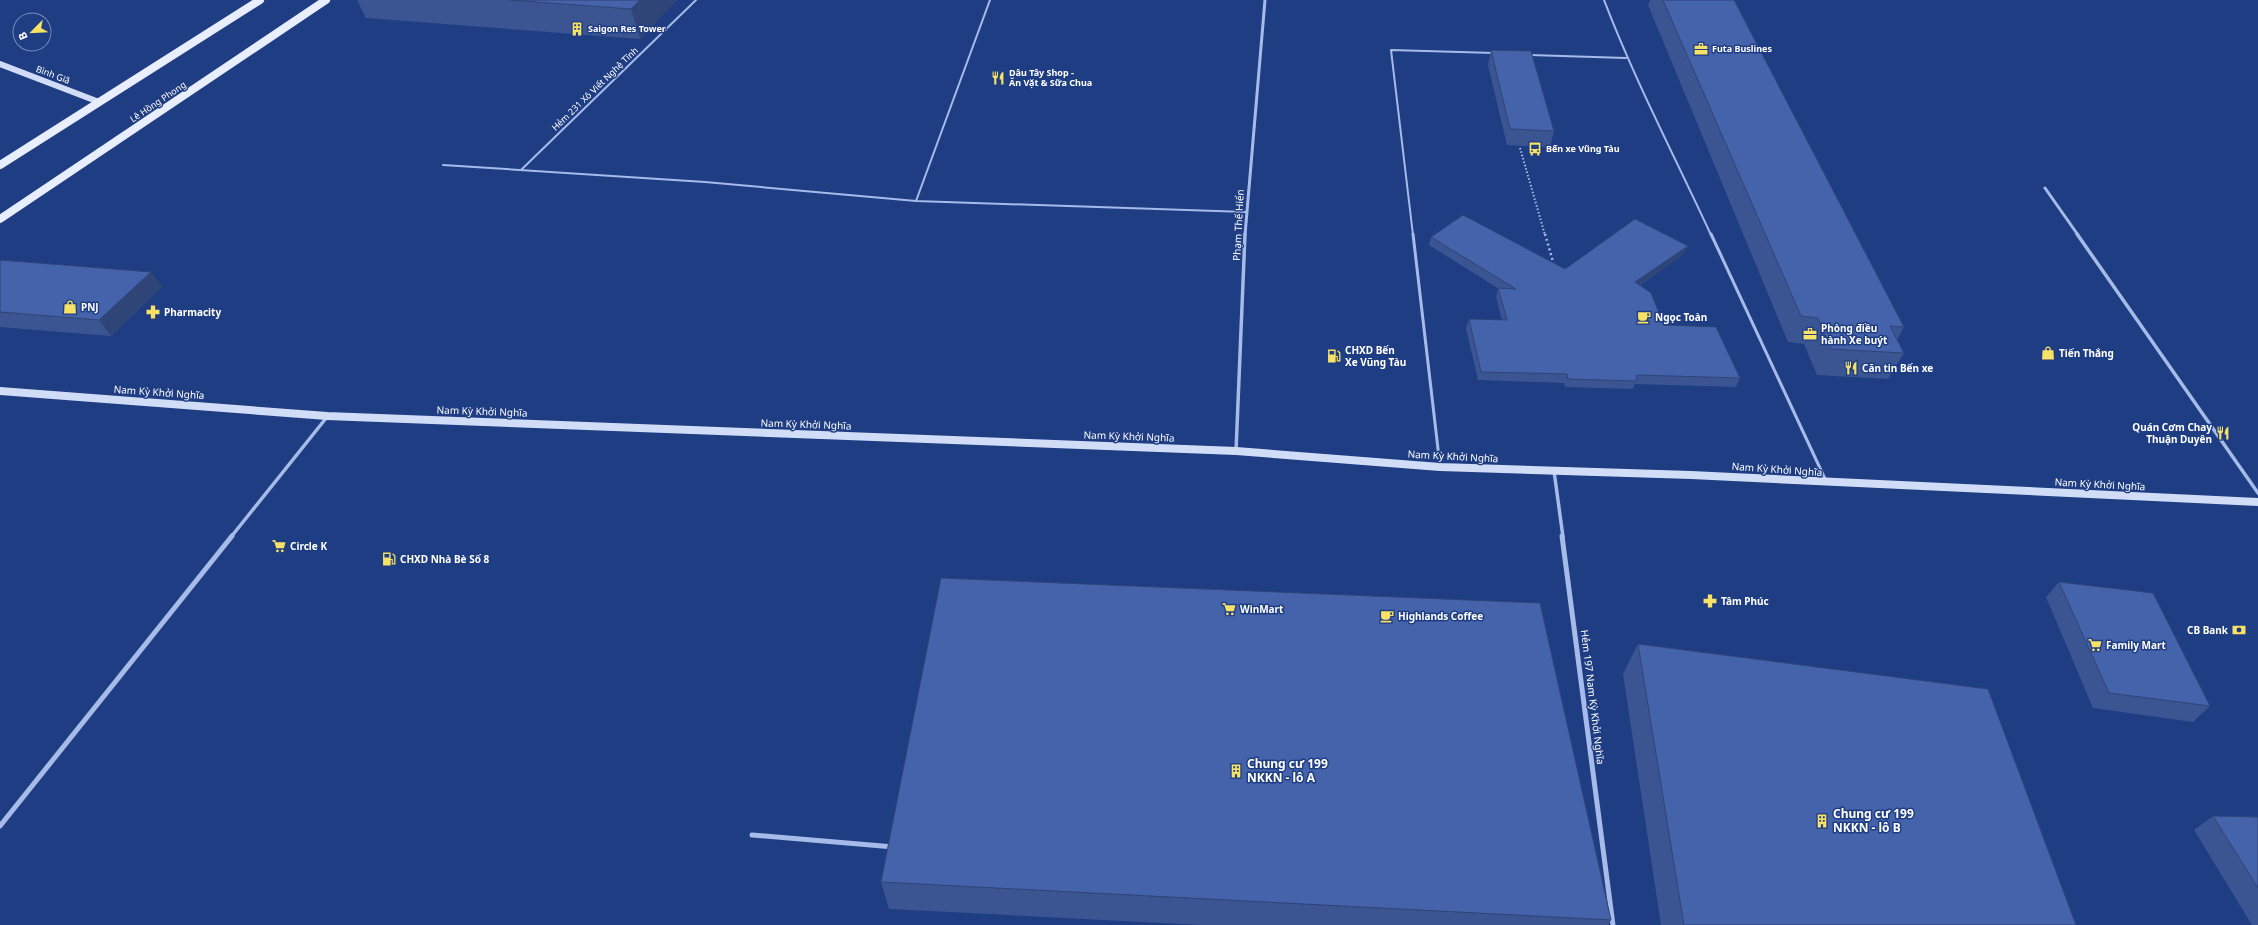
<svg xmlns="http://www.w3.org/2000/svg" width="2258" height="925" font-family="'Noto Sans',sans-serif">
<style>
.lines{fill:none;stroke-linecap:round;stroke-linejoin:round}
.path-far1{stroke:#a6bbe9;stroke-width:2;stroke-dasharray:1.5 2;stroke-linecap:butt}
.path{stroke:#a6bbe9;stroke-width:2.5;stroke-dasharray:2 3;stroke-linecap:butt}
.lane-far1{stroke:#a6bbe9;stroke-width:2}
.lane{stroke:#a6bbe9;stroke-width:3}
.street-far2{stroke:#a6bbe9;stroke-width:3}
.street-far1{stroke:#a6bbe9;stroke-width:3.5}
.street{stroke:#a6bbe9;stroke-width:5}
.secondary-far1{stroke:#d1dcf7;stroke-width:6}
.secondary{stroke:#d1dcf7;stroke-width:8}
.primary{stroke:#e9eefe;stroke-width:8}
.wall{fill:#3a5592}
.shaded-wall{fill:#304577}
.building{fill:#4463aa;stroke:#304577}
.labels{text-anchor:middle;stroke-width:3;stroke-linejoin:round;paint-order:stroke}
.far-poi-label{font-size:9px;font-weight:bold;fill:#fff;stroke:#1f3d83;text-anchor:start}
.far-street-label{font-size:9px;fill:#fff;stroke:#1f3d83}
.street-label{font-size:10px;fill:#fff;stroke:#1f3d83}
.poi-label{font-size:10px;font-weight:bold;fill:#fff;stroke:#1f3d83;text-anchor:start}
.near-poi-label{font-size:12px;font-weight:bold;fill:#fff;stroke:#1f3d83;text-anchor:start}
</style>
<rect width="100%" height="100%" fill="#1f3d83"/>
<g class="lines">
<!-- path-far1 -->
<path class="path-far1" d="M 1520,148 L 1545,235"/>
<!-- path -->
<path class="path" d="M 1545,234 L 1554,265"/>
<!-- lane-far1 -->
<path class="lane-far1" d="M 1604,0 C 1635,81 1675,157 1711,235
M 1530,55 L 1626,58
M 443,165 L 705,182 L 916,201 L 1246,212
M 521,170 L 696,0
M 916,201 L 990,0
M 1413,235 L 1391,50 L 1494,53"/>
<!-- lane -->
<path class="lane" d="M 1413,234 L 1440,466
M 1711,234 L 1826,481"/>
<!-- street-far2 -->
<path class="street-far2" d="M 2045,188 L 2078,235
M 1245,235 L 1265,0"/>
<!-- street-far1 -->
<path class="street-far1" d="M 2077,234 L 2258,493
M 1236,451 L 1245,234
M 1554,471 L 1563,537
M 231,537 L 327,417"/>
<!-- street -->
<path class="street" d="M 1562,536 L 1613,925
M 0,826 L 232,536
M 752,835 L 894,847"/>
<!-- secondary-far1 -->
<path class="secondary-far1" d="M 0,64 L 99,102"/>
<!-- secondary -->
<path class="secondary" d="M 0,391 L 327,416 L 1236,451 L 1440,467 L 1691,475 L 2258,502"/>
<!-- primary -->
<path class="primary" d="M 0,165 L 260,0
M 0,219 L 326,0"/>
</g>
<!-- wall -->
<path class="wall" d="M 357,0 L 677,0 L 640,39 L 366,18 Z
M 1650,0 L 1734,0 L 1904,327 L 1897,340 L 1904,353 L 1888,379 L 1817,375 L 1804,344 L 1788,342 L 1648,5 Z
M 1491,50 L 1554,131 L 1550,147 L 1507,145 L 1488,65 Z
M 1431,237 L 1565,269 L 1688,246 L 1684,254 L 1640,285 L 1664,325 L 1740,378 L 1736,387 L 1635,384 L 1633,389 L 1565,387 L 1564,383 L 1478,380 L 1466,328 L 1469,319 L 1502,320 L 1496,297 L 1498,288 L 1499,289 L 1429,245 Z
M 0,260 L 151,272 L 162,287 L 111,336 L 0,327 Z
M 2059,582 L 2210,706 L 2193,722 L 2093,708 L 2046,597 Z
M 1638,644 L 2076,925 L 1661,925 L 1623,674 Z
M 2213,816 L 2258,817 L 2258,925 L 2252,925 L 2194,830 Z
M 881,882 L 1611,920 L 1608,925 L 1201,925 L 889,909 Z"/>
<!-- shaded-wall -->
<path class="shaded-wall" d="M 640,0 L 677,0 L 640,39 L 631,9 Z
M 1688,246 L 1684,254 L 1632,290 L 1635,282 Z
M 151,272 L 162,287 L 111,336 L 99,320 Z"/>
<!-- building -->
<path class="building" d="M 509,0 L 640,0 L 631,9 Z
M 1663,0 L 1734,0 L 1904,327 L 1890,326 L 1904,353 L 1831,349 L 1818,318 L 1801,316 Z
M 1491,50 L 1531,51 L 1554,131 L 1510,129 Z
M 1463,215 L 1565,269 L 1635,219 L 1688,246 L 1635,282 L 1651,293 L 1664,325 L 1716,327 L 1740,378 L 1637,375 L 1636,381 L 1568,379 L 1567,374 L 1481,372 L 1469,319 L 1507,320 L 1498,288 L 1516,289 L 1431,237 Z
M 0,260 L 151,272 L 99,320 L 0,312 Z
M 941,578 L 1540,603 L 1611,920 L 881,882 Z
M 2059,582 L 2153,593 L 2210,706 L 2109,693 Z
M 1638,644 L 1988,689 L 2076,925 L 1684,925 Z
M 2213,816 L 2258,817 L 2258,888 Z"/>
<!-- icons -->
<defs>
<g id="building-bare" transform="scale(1.08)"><path d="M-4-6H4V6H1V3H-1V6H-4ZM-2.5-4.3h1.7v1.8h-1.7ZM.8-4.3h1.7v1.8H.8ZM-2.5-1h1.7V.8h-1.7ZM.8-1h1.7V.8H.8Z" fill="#f7e266" stroke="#1f3d83" stroke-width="2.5" paint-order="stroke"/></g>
<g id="office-bare" transform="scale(1.08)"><path d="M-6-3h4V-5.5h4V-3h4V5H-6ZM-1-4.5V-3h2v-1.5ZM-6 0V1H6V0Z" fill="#f7e266" stroke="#1f3d83" stroke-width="2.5" paint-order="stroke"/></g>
<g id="restaurant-bare" transform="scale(1.08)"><path d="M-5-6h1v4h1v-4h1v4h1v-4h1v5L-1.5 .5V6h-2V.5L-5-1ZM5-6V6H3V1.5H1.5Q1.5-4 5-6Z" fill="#f7e266" stroke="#1f3d83" stroke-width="2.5" paint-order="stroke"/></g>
<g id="bus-bare" transform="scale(1.08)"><path d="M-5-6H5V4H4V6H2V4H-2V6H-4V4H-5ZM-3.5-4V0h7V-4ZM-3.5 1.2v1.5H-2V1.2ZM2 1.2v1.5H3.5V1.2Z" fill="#f7e266" stroke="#1f3d83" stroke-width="2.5" paint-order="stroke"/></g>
<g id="shop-bare" transform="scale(1.08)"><path d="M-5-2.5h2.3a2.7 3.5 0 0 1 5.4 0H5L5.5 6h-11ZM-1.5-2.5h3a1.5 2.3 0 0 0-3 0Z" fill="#f7e266" stroke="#1f3d83" stroke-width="2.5" paint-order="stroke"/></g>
<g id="pharmacy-bare" transform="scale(1.08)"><path d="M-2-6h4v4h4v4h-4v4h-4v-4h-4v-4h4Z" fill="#f7e266" stroke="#1f3d83" stroke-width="2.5" paint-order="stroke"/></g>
<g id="cafe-bare" transform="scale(1.08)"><path d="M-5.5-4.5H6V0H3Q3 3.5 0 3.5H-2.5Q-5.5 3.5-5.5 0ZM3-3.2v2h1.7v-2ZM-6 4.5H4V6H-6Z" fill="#f7e266" stroke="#1f3d83" stroke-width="2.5" paint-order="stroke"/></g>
<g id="fuel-bare" transform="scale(1.08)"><path d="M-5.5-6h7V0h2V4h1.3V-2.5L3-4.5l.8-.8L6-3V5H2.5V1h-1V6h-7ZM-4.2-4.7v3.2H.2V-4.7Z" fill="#f7e266" stroke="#1f3d83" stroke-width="2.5" paint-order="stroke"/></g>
<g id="supermarket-bare" transform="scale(1.08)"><path d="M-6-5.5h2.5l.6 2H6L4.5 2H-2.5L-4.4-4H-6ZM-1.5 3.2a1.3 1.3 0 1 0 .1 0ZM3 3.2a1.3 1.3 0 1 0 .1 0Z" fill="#f7e266" stroke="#1f3d83" stroke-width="2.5" paint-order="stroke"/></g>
<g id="bank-bare" transform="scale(1.08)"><path d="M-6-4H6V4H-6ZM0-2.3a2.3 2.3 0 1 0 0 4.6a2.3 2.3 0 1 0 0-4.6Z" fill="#f7e266" stroke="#1f3d83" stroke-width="2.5" paint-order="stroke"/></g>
</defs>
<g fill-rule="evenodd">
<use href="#building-bare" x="577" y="29"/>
<use href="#office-bare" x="1701" y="49"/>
<use href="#restaurant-bare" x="998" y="78"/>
<use href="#bus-bare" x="1535" y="149"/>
<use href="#shop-bare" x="70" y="307"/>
<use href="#pharmacy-bare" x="153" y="312"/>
<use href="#cafe-bare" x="1644" y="317"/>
<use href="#office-bare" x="1810" y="334"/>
<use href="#shop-bare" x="2048" y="353"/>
<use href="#fuel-bare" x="1334" y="356"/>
<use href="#restaurant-bare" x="1851" y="368"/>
<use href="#restaurant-bare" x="2223" y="433"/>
<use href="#supermarket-bare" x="279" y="546"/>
<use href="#fuel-bare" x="389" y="559"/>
<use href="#pharmacy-bare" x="1710" y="601"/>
<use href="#supermarket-bare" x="1229" y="609"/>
<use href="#cafe-bare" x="1387" y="616"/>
<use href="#bank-bare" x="2239" y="630"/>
<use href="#supermarket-bare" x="2095" y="645"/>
<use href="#building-bare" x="1236" y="771"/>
<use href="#building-bare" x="1822" y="821"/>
</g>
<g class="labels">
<!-- far-poi labels -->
<g class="far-poi-label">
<text x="588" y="32">Saigon Res Tower</text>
<text x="1712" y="52">Futa Buslines</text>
<text x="1009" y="76">Dâu Tây Shop -<tspan x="1009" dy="10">Ăn Vặt &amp; Sữa Chua</tspan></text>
<text x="1546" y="152">Bến xe Vũng Tàu</text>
</g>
<!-- far-street labels -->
<g class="far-street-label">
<text transform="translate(53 75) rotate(21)" y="3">Bình Giã</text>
<text transform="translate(595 89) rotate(-44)" y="3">Hẻm 231 Xô Viết Nghệ Tĩnh</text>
<text transform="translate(158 102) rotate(-34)" y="3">Lê Hồng Phong</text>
</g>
<!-- street labels -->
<g class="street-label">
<text transform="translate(1238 225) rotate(-87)" y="4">Phạm Thế Hiển</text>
<text transform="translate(159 392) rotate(4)" y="4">Nam Kỳ Khởi Nghĩa</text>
<text transform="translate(482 411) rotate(2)" y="4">Nam Kỳ Khởi Nghĩa</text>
<text transform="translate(806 424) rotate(2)" y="4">Nam Kỳ Khởi Nghĩa</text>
<text transform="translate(1129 436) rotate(2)" y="4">Nam Kỳ Khởi Nghĩa</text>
<text transform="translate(1453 456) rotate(3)" y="4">Nam Kỳ Khởi Nghĩa</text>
<text transform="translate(1777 469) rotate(4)" y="4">Nam Kỳ Khởi Nghĩa</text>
<text transform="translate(2100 484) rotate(3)" y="4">Nam Kỳ Khởi Nghĩa</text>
<text transform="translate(1593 697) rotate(83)" y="4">Hẻm 197 Nam Kỳ Khởi Nghĩa</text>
</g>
<!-- poi labels -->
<g class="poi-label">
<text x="81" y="311">PNJ</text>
<text x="164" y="316">Pharmacity</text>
<text x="1655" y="321">Ngọc Toàn</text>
<text x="1821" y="332">Phòng điều<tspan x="1821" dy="12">hành Xe buýt</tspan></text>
<text x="1345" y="354">CHXD Bến<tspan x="1345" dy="12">Xe Vũng Tàu</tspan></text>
<text x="2059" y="357">Tiến Thắng</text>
<text x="1862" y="372">Căn tin Bến xe</text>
<text x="2212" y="431" text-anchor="end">Quán Cơm Chay<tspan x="2212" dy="12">Thuận Duyên</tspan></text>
<text x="290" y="550">Circle K</text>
<text x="400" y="563">CHXD Nhà Bè Số 8</text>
<text x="1721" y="605">Tâm Phúc</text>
<text x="1240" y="613">WinMart</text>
<text x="1398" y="620">Highlands Coffee</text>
<text x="2228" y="634" text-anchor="end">CB Bank</text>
<text x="2106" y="649">Family Mart</text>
</g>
<!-- near-poi labels -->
<g class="near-poi-label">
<text x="1247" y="768">Chung cư 199<tspan x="1247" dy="14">NKKN - lô A</tspan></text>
<text x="1833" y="818">Chung cư 199<tspan x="1833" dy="14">NKKN - lô B</tspan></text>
</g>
</g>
<!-- north arrow -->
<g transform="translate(32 32) rotate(246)"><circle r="19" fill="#1f3d83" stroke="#798bb5"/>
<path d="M0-3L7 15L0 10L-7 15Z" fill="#f7e266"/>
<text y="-6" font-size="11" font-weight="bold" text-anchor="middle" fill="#ffffff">B</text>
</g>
</svg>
